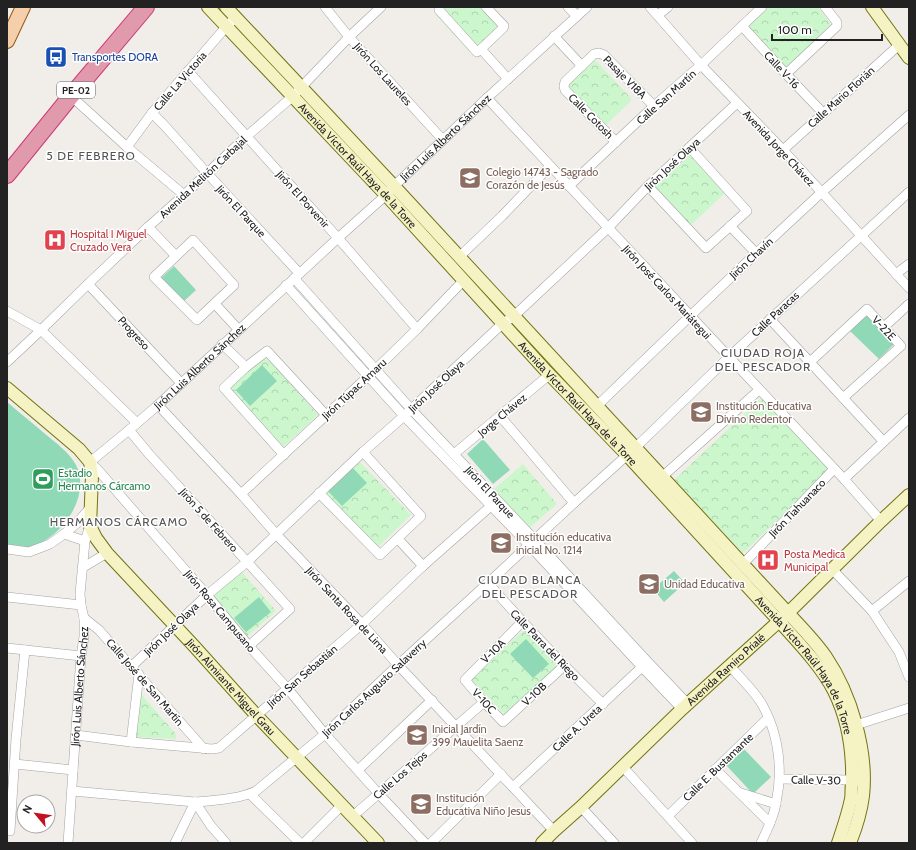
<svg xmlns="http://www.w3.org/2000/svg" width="916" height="850" font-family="Cabin,sans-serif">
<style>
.park{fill:url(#park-crowns)}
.pitch{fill:#8fd9b6}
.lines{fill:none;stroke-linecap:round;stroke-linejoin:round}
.street-casing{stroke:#a3a3a3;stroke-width:10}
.secondary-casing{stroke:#71730f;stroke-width:14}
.primary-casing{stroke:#935b0d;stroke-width:16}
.highway-casing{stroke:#cd3878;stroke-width:18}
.street{stroke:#fff;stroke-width:9}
.secondary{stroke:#f5f3c4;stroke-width:12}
.primary{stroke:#f5cfab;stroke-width:14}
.highway{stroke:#e199ac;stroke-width:16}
.labels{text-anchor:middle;stroke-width:3;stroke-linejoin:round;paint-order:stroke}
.shield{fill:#fff;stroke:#646464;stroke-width:1}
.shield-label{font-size:10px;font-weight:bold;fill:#222}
.transit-label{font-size:11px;fill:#164399;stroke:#fff;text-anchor:start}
.street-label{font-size:11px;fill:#222;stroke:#fff}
.education-label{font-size:11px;fill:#785e54;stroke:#fff;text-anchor:start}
.health-label{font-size:11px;fill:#be3a42;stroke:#fff;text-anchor:start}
.leisure-label{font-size:11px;fill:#27864d;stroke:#fff;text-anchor:start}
.neighbourhood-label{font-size:12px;letter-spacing:1px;fill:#555;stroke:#fff}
</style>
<defs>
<pattern id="park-crowns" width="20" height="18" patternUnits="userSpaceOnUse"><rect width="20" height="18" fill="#ccf6cc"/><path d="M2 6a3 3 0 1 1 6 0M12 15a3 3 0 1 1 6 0" fill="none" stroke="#afd3af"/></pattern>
</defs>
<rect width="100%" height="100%" fill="#f1eeea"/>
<!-- park -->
<path class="park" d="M 445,7 L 481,7 L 499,27 L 471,53 L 436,15 Z
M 769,7 L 818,7 L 830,23 L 830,25 L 785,69 L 748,27 Z
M 593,61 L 596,61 L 631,98 L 631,101 L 606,125 L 604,125 L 567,88 L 567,85 Z
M 691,154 L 725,193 L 692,224 L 687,224 L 656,190 L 656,186 Z
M 262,358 L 265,359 L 271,362 L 318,415 L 282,448 L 232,394 L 230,388 L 231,385 Z
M 761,398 L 830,470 L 743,553 L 674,480 Z
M 357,459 L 411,515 L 377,548 L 322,492 Z
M 523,464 L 557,504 L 528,529 L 494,489 Z
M 241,571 L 276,611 L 245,638 L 212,597 L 214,594 Z
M 524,630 L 557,666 L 505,715 L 471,679 Z
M 141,694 L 176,734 L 176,739 L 137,737 L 135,733 L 137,695 Z"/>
<!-- pitch -->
<path class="pitch" d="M 174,266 L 196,290 L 182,303 L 160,279 Z
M 866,315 L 895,343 L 879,359 L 850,331 Z
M 262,365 L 277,381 L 250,406 L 236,390 Z
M 7,402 C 19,412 32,423 44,433 C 56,443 69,452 76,465 C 92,497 60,541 28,547 C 21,548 14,547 7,545 Z
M 483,439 L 510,470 L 493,484 L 467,454 Z
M 352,467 L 367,483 L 342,506 L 327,490 Z
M 674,571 L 685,583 L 664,602 L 653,589 Z
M 259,597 L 271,612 L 246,632 L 234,618 Z
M 526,639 L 549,664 L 533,678 L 510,654 Z
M 743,748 L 771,777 L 753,794 L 726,765 Z"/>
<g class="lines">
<!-- street casing -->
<g class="street-casing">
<g id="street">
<path d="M 325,7 L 349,37 L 443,140"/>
<path d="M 439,7 L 439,10 L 476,51 L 477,52 L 481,49 L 503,28 L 504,26 L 486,7"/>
<path d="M 568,7 L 577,16"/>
<path d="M 650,7 L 701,65 L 783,150 L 909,288"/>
<path d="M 658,15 L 668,7"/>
<path d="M 742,26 L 786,74 L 823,113"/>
<path d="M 554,36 L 582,66"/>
<path d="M 481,49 L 508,79"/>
<path d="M 188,71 L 338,238 L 417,329"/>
<path d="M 786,74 L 837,26 L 837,23 L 836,21 L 825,7"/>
<path d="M 71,96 L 127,147 L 184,195"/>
<path d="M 487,98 L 729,357 L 844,479 L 881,521"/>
<path d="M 152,113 L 164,125 L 207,173 L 299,273"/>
<path d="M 616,142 L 565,90 L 564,86 L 565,82 L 594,54 L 599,53 L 604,55 L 654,106"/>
<path d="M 127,147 L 152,113 L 226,27 L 236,17"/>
<path d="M 783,150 L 899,45"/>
<path d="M 569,186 L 654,106 L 701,65 L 762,7"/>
<path d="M 648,186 L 706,248 L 747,211 L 690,148"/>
<path d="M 730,226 L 756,253"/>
<path d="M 148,227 L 176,256"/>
<path d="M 193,240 L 234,285 L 197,320 L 154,277 Z"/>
<path d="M 459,257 L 502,216 L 550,166"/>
<path d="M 896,274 L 909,264"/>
<path d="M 294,278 L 411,409 L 535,540 L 647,661 L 688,704"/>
<path d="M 88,284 L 181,383"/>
<path d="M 286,285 L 404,416 L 529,545 L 642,667 L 682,709"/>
<path d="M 215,304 L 238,329"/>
<path d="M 7,311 L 41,330 L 137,423"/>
<path d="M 770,319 L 883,441"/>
<path d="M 884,327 L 909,304"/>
<path d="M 222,344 L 246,367"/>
<path d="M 7,362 L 41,330 L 88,284 L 148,227 L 184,195 L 247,136 L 292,97 L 349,37 L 381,7"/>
<path d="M 810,362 L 867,309 L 901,346 L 843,398"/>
<path d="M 158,405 L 241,494 L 276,534 L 362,624 L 398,665 L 554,831"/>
<path d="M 597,406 C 671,334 745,263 821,193 C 850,167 880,141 909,115"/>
<path d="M 500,416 L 574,503"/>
<path d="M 129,430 L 149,454 L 290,609 L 249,646"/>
<path d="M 454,454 L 549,375"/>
<path d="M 284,455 L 224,388 L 246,367 L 267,351 L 326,415"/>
<path d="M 662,477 L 759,390"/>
<path d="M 844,479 L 909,418"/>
<path d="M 319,493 L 380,555 L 421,516 L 363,452"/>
<path d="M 241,494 L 375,370 L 417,329 L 463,281"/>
<path d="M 64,534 L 85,541"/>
<path d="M 398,539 L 423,566"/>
<path d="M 7,549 L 29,552 L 50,544 L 64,534 L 76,524 L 90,508"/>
<path d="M 743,564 L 834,469"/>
<path d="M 82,568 L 107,553"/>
<path d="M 832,569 L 872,611 L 899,652 L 909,677"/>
<path d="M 488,583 C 525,625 563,665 603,704"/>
<path d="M 7,597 L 81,605"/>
<path d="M 872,611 L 909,581"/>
<path d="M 84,618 L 99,630 L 204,749"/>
<path d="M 522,622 L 465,680 L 484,702 L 503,722 L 564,666"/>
<path d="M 7,648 L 81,656"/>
<path d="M 132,666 L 207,595 L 247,562 L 363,452 L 404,416 L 502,324 L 514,316 L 608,228 L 648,186 L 737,103"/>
<path d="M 730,666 C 741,679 755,691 763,706 C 779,735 783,771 776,803 C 774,817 767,830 761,843"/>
<path d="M 851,725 L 856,725 L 909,708"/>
<path d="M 76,735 L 131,742 L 212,749 L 219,748 L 362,624 L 423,566 L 491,506"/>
<path d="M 131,742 L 139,674"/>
<path d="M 15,764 L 73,770"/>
<path d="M 623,767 L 692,843"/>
<path d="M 715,769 L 770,823"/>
<path d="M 358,770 L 432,700"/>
<path d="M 780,779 L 852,780"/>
<path d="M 513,787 L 642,667"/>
<path d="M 72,791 L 195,802 C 212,801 241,799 256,791 L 325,734 L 398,665 L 488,583 L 574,503 L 635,448 L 729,357 L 909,192"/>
<path d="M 741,793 L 776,804"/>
<path d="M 250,794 L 300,843"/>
<path d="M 195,802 L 211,826 L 226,843"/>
<path d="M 581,807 L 614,843"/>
<path d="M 353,816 L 484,702"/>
<path d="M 668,816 L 768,718"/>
<path d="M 10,831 L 16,739 L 25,650"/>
<path id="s1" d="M 68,843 L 81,656 L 84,637 L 84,618 L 81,605 L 80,594 L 85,541 L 90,526"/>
<path d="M 175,843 L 195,802"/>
<path d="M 304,843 L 342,805"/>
<path id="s2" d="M 425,843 L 378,793 L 325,734 L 288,689 L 249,646 L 207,595 L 99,471 L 90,462 L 129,430 L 158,405 L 338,238 L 386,195 L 394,186 L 443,140 L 487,98 L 587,7"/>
<path d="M 431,843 L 501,774"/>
</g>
</g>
<!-- secondary casing -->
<g class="secondary-casing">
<g id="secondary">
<path id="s3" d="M 208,7 L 386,195 L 547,372 L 627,455 L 779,621 C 797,641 822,667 834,691 C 848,719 853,753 852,784 C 851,789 852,794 851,799 C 848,814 843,828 838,843"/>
<path d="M 226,7 L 394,186 L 788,613 C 801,627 815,641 826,657 C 851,694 868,751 863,796 C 861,812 856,828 850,843"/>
<path d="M 872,7 L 909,58"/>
<path id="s4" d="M 7,388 L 79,449 L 90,462 L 92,476 L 90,526 L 96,538 L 107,553 L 194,646 L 257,716 L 378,843"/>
<path id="s5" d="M 542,843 L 554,831 L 581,807 L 682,709 L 788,613 L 881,521 L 909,495"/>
</g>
</g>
<!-- primary casing -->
<g class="primary-casing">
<path id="primary" d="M 7,41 L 23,7"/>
</g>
<!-- highway casing -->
<g class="highway-casing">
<path id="highway" d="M 7,175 L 71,96 L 146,7"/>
</g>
<!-- street -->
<use href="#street" class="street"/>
<!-- secondary -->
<use href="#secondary" class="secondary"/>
<!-- primary -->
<use href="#primary" class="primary"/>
<!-- highway -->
<use href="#highway" class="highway"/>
</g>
<!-- icons -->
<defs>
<g id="bus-square" transform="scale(1.15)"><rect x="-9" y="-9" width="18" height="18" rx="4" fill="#1a4fb4" stroke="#fff"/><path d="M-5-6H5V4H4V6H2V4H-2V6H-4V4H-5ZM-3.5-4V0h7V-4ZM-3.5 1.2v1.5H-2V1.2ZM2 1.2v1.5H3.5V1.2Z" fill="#fff"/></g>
<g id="school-square" transform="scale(1.15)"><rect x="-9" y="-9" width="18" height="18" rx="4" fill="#8d6e63" stroke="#fff"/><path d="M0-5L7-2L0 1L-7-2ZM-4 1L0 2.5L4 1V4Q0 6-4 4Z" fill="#fff"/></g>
<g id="hospital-square" transform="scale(1.15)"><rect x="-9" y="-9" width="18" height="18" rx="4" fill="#e0444e" stroke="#fff"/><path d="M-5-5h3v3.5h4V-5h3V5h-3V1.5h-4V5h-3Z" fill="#fff"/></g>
<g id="stadium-square" transform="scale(1.15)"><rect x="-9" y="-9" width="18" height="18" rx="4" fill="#2e9e5b" stroke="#fff"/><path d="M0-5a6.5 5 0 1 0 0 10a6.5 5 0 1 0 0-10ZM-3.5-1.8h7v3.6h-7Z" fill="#fff"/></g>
</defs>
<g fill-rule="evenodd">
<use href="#bus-square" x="56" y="57"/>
<use href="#school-square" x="470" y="178"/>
<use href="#hospital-square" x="55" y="240"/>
<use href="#school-square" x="701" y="412"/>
<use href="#stadium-square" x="43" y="479"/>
<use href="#school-square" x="501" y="543"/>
<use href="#hospital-square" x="768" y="560"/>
<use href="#school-square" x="649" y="584"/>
<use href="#school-square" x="417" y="735"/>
<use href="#school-square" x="421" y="804"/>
</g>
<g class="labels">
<!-- shield labels -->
<rect class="shield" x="57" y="82" width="38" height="16" rx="3"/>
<g class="shield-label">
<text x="76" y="94">PE-02</text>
</g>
<!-- transit labels -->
<g class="transit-label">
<text x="72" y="61">Transportes DORA</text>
</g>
<!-- street labels -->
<g class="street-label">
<text transform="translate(782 70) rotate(47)" y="4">Calle V-16</text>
<text transform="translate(383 74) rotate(48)" y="4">Jirón Los Laureles</text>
<text transform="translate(625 77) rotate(45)" y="4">Pasaje V18A</text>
<text transform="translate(180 81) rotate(-49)" y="4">Calle La Victoria</text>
<text transform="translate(666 97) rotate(-42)" y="4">Calle San Martín</text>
<text transform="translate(841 97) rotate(-42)" y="4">Calle Mario Florián</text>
<text transform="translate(591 116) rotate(45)" y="4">Calle Cotosh</text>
<text dy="4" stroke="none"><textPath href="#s2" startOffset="989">Jirón Luis Alberto Sánchez</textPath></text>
<text transform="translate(779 148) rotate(47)" y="4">Avenida Jorge Chávez</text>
<text transform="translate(672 164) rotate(-43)" y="4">Jirón José Olaya</text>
<text dy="4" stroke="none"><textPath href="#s3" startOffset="218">Avenida Víctor Raúl Haya de la Torre</textPath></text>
<text transform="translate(203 177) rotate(-43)" y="4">Avenida Melitón Carbajal</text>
<text transform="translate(303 199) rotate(48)" y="4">Jirón El Porvenir</text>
<text transform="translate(241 211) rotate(47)" y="4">Jirón El Parque</text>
<text transform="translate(751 258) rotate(-43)" y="4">Jirón Chavín</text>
<text transform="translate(667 292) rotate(47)" y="4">Jirón José Carlos Mariátegui</text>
<text transform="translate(775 314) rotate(-43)" y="4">Calle Paracas</text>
<text transform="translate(884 328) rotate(47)" y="4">V-22E</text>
<text transform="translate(134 333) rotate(47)" y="4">Progreso</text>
<text dy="4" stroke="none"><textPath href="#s2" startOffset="653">Jirón Luis Alberto Sánchez</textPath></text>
<text transform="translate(436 386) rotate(-43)" y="4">Jirón José Olaya</text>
<text transform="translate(354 389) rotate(-43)" y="4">Jirón Túpac Amaru</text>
<text dy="4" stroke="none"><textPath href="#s3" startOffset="542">Avenida Víctor Raúl Haya de la Torre</textPath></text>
<text transform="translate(502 415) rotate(-40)" y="4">Jorge Chávez</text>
<text transform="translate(490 492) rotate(47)" y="4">Jirón El Parque</text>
<text transform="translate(797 508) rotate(-46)" y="4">Jirón Tiahuanaco</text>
<text transform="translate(209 520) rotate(48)" y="4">Jirón 5 de Febrero</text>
<text transform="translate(347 610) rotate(47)" y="4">Jirón Santa Rosa de Lima</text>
<text transform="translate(220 611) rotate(50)" y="4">Jirón Rosa Campusano</text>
<text transform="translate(171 629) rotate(-44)" y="4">Jirón José Olaya</text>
<text transform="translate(545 645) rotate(46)" y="4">Calle Parra del Riego</text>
<text transform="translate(493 651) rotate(-45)" y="4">V-10A</text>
<text dy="4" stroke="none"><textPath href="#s3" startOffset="890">Avenida Víctor Raúl Haya de la Torre</textPath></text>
<text dy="4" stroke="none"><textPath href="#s5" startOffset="253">Avenida Ramiro Prialé</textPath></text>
<text transform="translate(302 676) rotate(-41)" y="4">Jirón San Sebastián</text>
<text transform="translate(145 682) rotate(49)" y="4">Calle José de San Martín</text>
<text dy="4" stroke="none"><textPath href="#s1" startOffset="157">Jirón Luis Alberto Sánchez</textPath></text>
<text dy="4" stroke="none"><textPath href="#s4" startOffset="390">Jirón Almirante Miguel Grau</textPath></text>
<text transform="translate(374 688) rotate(-43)" y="4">Jirón Carlos Augusto Salaverry</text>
<text transform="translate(534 694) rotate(-43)" y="4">V-10B</text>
<text transform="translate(484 701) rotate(47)" y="4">V-10C</text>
<text transform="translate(577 728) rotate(-43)" y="4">Calle A. Ureta</text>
<text transform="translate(718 767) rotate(-44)" y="4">Calle E. Bustamante</text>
<text transform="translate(400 775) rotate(-41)" y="4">Calle Los Tejos</text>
<text transform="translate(816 780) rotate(1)" y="4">Calle V-30</text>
</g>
<!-- education labels -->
<g class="education-label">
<text x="486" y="176">Colegio 14743 - Sagrado<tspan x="486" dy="13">Corazón de Jesús</tspan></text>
<text x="716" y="410">Institución Educativa<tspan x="716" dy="13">Divino Redentor</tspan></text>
<text x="516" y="541">Institución educativa<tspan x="516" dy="13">inicial No. 1214</tspan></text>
<text x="664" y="588">Unidad Educativa</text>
<text x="432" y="733">Inicial Jardín<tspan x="432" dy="13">399 Mauelita Saenz</tspan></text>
<text x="436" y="802">Institución<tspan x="436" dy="13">Educativa Niño Jesus</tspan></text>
</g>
<!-- health labels -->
<g class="health-label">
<text x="70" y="238">Hospital I Miguel<tspan x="70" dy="13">Cruzado Vera</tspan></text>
<text x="784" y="558">Posta Medica<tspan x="784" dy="13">Municipal</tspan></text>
</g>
<!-- leisure labels -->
<g class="leisure-label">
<text x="58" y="477">Estadio<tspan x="58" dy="13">Hermanos Cárcamo</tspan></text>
</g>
<!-- neighbourhood labels -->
<g class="neighbourhood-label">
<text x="91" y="160">5 DE FEBRERO</text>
<text x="763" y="357">CIUDAD ROJA<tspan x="763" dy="14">DEL PESCADOR</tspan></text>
<text x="119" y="526">HERMANOS CÁRCAMO</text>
<text x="530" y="584">CIUDAD BLANCA<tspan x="530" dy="14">DEL PESCADOR</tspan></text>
</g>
</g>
<!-- border -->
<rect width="916" height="850" fill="none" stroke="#222222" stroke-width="16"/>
<!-- north arrow -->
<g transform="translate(36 814) rotate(299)"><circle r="19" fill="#ffffff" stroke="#a7a7a7"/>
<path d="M0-3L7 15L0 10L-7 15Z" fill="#c21120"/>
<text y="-6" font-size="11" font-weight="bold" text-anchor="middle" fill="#222222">N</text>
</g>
<!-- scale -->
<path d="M772 34v6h110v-6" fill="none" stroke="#222222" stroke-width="2"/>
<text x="778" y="34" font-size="12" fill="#222222" stroke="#ffffff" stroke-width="3" paint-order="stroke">100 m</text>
</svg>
